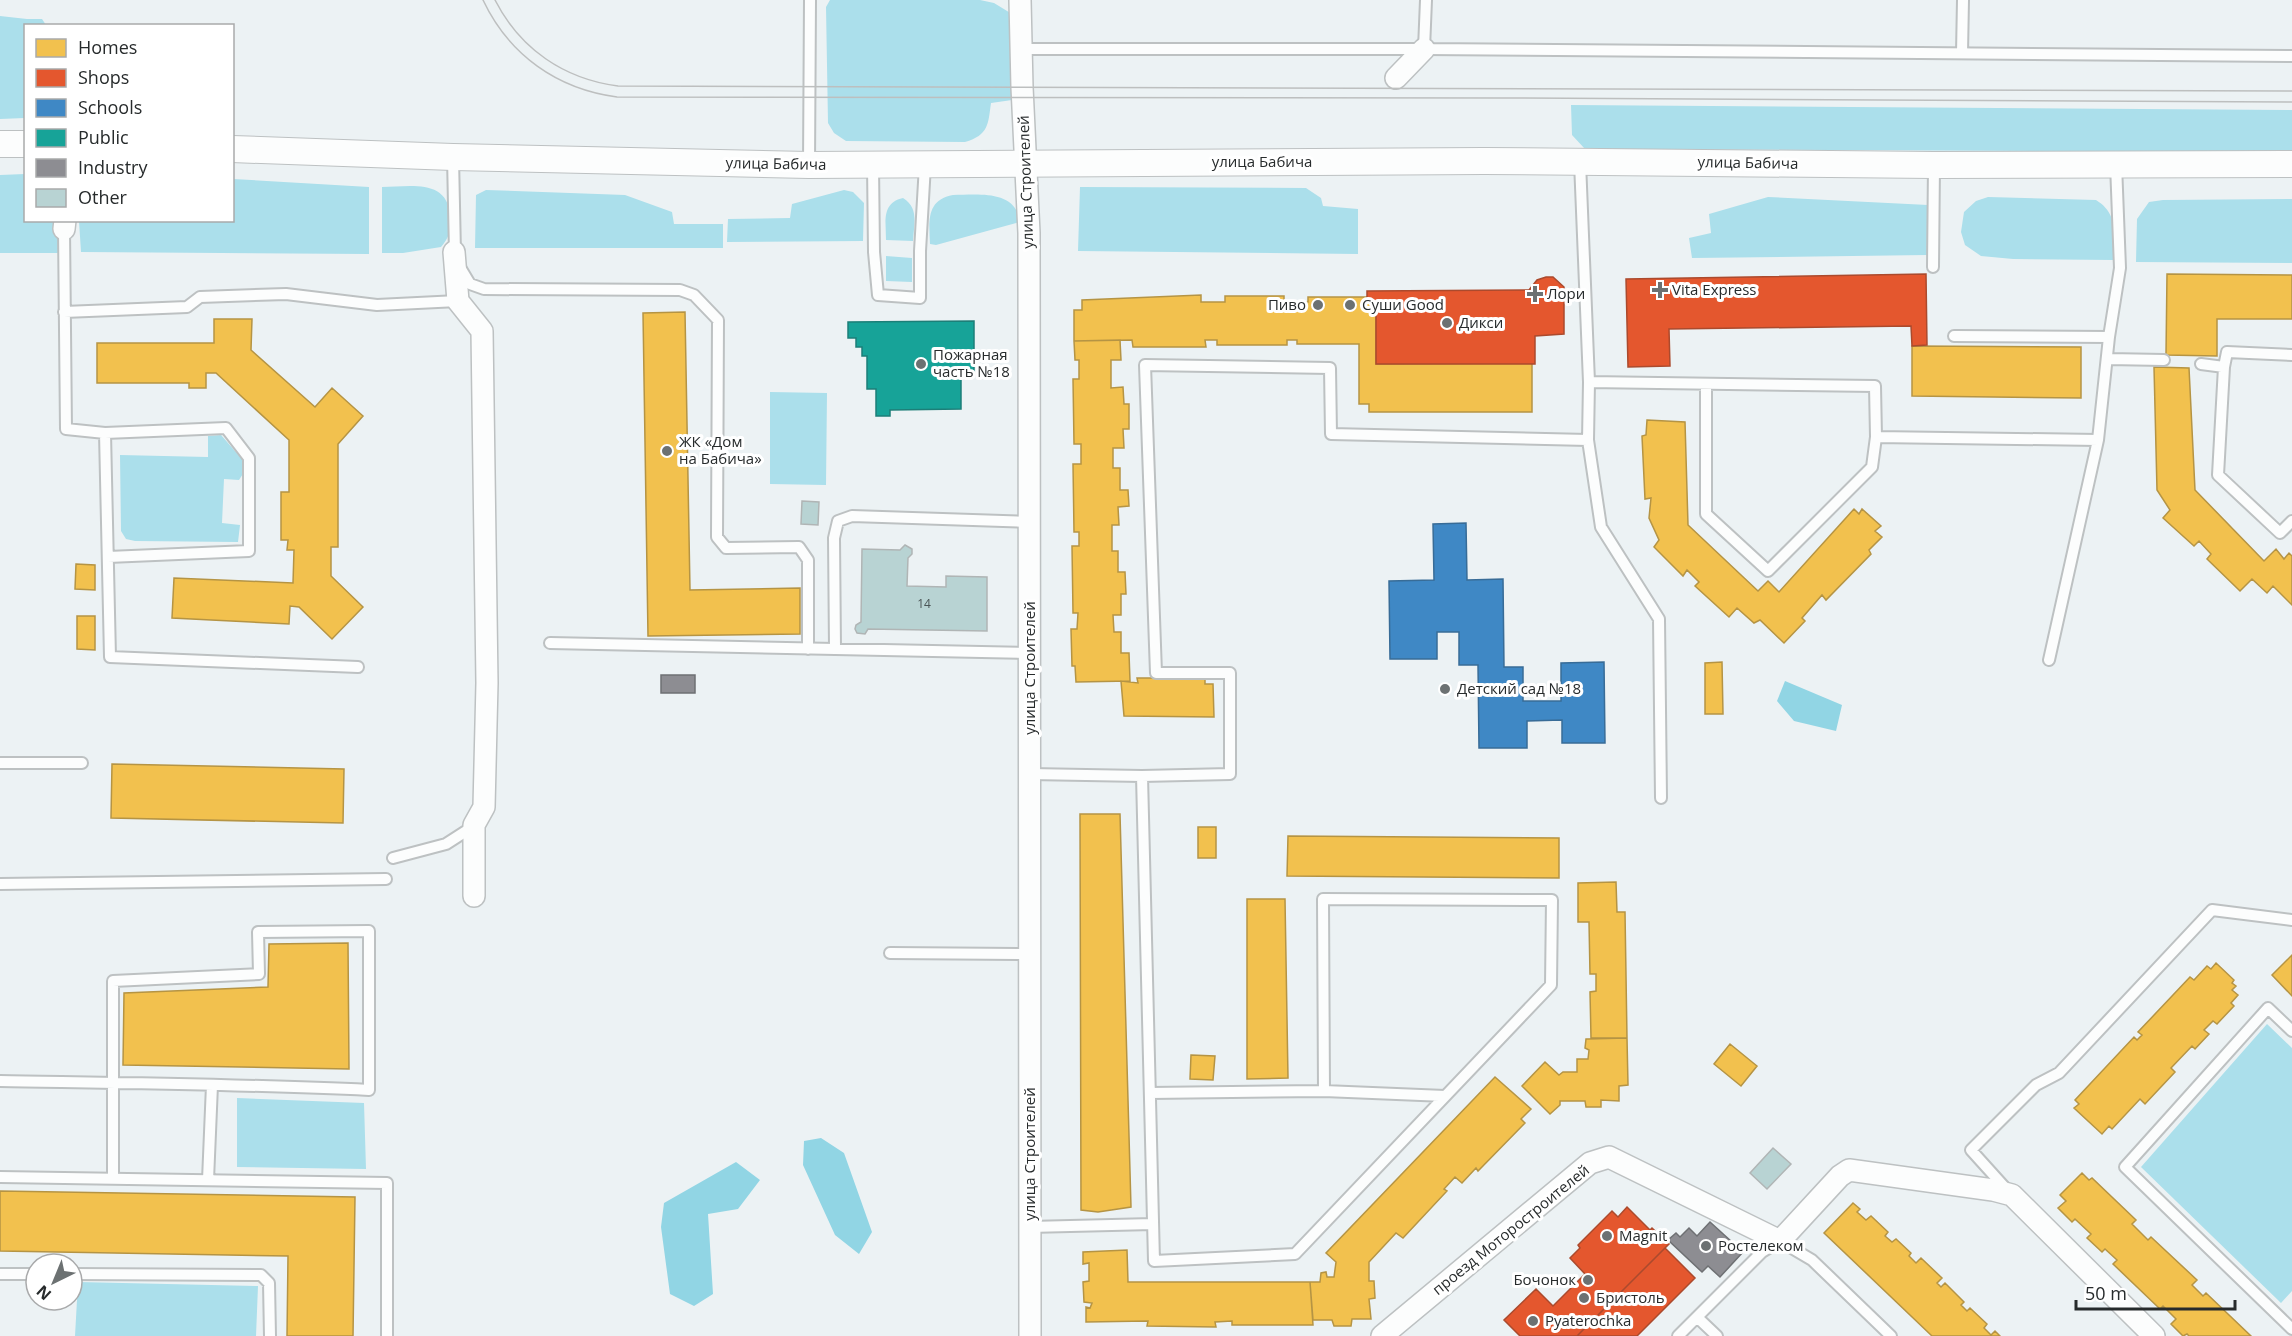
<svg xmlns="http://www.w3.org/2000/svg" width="2292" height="1336" font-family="'Open Sans',sans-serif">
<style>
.green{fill:#abdfeb}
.forest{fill:#91d5e4}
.homes{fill:#f2c14e;stroke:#b59444;stroke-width:1.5}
.shops{fill:#e4572e;stroke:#ab4a2d;stroke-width:1.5}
.schools{fill:#3f88c5;stroke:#386c97;stroke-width:1.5}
.public{fill:#17a398;stroke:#1c7f78;stroke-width:1.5}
.industry{fill:#8d8d92;stroke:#6e7073;stroke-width:1.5}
.building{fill:#b8d3d3;stroke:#b0b5b5;stroke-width:1.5}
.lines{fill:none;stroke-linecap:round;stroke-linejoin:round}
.service-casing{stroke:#bdc1c2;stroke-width:14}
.minor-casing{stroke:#bdc1c2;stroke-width:24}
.tertiary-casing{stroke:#bdc1c2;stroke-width:28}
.service{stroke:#fcfdfd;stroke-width:10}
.minor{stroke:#fcfdfd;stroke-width:21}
.tertiary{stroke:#fcfdfd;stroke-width:26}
.tram{stroke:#bdbfbf;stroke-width:1.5}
.poi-dot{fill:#6c7172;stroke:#fff;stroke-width:2}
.labels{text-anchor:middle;stroke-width:6;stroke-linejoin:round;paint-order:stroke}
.number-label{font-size:12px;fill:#4b5556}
.street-label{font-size:15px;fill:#272b2c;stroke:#fff}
.poi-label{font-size:15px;fill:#272b2c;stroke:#fff;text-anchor:start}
</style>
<rect width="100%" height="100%" fill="#ecf2f4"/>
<!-- green -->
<path class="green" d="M 830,0 L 980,0 L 994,3 L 1012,14 L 1012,100 L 991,103 C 988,124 989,135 965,142 L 846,141 L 834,133 L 828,123 L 826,7 Z
M 0,16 L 27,19 L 42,19 L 46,25 L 26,26 L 25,118 L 0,119 Z
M 1571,105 L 2292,110 L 2292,152 L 1585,149 L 1572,135 Z
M 25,174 L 26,220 L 58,221 L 58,253 L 0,253 L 0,175 Z
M 233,179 L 369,187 L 369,254 L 81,252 L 79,221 L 232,220 Z
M 382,187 C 409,187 448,178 450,216 C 451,229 450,237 441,247 L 403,253 L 382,253 Z
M 1080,187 L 1306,188 L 1321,198 L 1323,206 L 1358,209 L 1358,254 L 1078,251 Z
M 486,190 L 625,195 L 672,212 L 674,224 L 723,224 L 723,248 L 475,248 L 476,195 Z
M 844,190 L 853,192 L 864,203 L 863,241 L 727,242 L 728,219 L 790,218 L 792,204 Z
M 953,195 C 977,195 1016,189 1020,222 L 936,245 L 930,244 C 929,221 926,200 953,195 Z
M 1768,197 L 1928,205 L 1927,255 L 1692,258 L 1689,238 L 1711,233 L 1709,214 Z
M 1988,197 L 2096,200 C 2120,215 2113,235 2114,260 L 2013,259 L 1981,256 L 1965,245 L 1961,232 L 1964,212 L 1976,201 Z
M 903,198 C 919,208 914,223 913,241 L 886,240 C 886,222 881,203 903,198 Z
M 2292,199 L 2292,263 L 2136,262 L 2137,219 L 2149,202 L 2163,200 Z
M 886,256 L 912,258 L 912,282 L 886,281 Z
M 770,392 L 827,393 L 826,485 L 770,484 Z
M 221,435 L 248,466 L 239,480 L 224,479 L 222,523 L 240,525 L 238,542 L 135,541 L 126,539 L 121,531 L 120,455 L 208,457 L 208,436 Z
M 2267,1024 L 2292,1048 L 2292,1291 L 2281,1303 L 2141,1167 Z
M 237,1098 L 364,1103 L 366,1169 L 237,1167 Z
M 78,1282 L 258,1286 L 256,1336 L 75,1336 Z"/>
<!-- forest -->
<path class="forest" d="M 1785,681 L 1842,705 L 1836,731 L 1794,721 L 1777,701 Z
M 821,1138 L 844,1153 L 872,1232 L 859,1254 L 835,1235 L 803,1165 L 804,1141 Z
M 736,1162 L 760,1180 L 738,1209 L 708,1214 L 713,1294 L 694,1306 L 670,1294 L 661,1227 L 664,1203 Z"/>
<!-- homes -->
<path class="homes" d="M 2167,274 L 2292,275 L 2292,319 L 2217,319 L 2217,356 L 2166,355 Z
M 1201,295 L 1201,302 L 1225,302 L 1225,296 L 1284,296 L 1284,302 L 1308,302 L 1308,297 L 1367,297 L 1367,302 L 1376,302 L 1376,364 L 1532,363 L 1532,412 L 1369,412 L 1369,404 L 1359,404 L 1359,344 L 1297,344 L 1297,340 L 1287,340 L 1287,345 L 1217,345 L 1217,340 L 1205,340 L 1206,347 L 1133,347 L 1132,340 L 1074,341 L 1074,310 L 1082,310 L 1082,300 Z
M 685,312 L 690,590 L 800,588 L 800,634 L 648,636 L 643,313 Z
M 214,319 L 252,319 L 251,350 L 315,407 L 332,388 L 363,416 L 338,444 L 338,547 L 331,547 L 331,576 L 363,607 L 332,639 L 299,607 L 290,606 L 289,624 L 172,618 L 174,578 L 293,583 L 294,550 L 287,550 L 288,540 L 281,540 L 281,492 L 289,492 L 289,440 L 216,373 L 206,373 L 206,388 L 189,388 L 189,383 L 97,383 L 97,343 L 214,343 Z
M 1120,340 L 1121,360 L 1111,360 L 1111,388 L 1123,387 L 1124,404 L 1129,404 L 1129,429 L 1123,429 L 1124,448 L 1113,448 L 1113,468 L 1120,468 L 1120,490 L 1128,490 L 1129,506 L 1118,507 L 1119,525 L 1112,525 L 1112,551 L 1118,551 L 1118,572 L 1125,572 L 1126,594 L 1121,594 L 1121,615 L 1113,615 L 1114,632 L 1121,632 L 1121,653 L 1129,653 L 1130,681 L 1076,682 L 1075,666 L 1072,666 L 1071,629 L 1077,629 L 1078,613 L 1073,613 L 1072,546 L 1079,546 L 1079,532 L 1074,532 L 1073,464 L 1081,464 L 1081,444 L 1074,444 L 1073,379 L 1079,379 L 1079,360 L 1075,360 L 1074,341 Z
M 1912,346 L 2081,347 L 2081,398 L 1912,396 Z
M 2154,367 L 2189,368 L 2195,490 L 2264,561 L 2276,549 L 2284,559 L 2289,553 L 2292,556 L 2292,605 L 2273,586 L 2267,593 L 2252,579 L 2240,591 L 2207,559 L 2211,554 L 2199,541 L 2194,546 L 2163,518 L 2170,510 L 2157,490 Z
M 1647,420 L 1685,422 L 1688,525 L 1758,591 L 1768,581 L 1779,592 L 1854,509 L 1859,514 L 1862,509 L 1881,526 L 1875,531 L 1882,537 L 1869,550 L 1871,554 L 1826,600 L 1822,595 L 1802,618 L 1805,621 L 1784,643 L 1760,620 L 1754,623 L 1737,608 L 1729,617 L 1695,586 L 1699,582 L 1687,570 L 1683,576 L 1654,547 L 1659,540 L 1649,518 L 1651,498 L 1645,499 L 1642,436 L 1646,435 Z
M 76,564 L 95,565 L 95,590 L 75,589 Z
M 77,616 L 95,616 L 95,650 L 77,649 Z
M 1722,662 L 1723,714 L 1705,714 L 1705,663 Z
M 1137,678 L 1205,678 L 1205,684 L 1213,684 L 1214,717 L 1124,716 L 1121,681 L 1138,683 Z
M 112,764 L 344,769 L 343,823 L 111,818 Z
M 1080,814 L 1120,814 L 1131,1207 L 1098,1212 L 1081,1210 Z
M 1198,827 L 1216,827 L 1216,858 L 1198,858 Z
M 1288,836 L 1559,838 L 1559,878 L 1287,876 Z
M 1616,882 L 1617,912 L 1625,912 L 1627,1038 L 1591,1038 L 1590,992 L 1596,991 L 1596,974 L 1590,974 L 1589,922 L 1578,922 L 1578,883 Z
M 1247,899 L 1285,899 L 1288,1078 L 1247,1079 Z
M 348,943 L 349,1069 L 123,1065 L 124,993 L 268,987 L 269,944 Z
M 2292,955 L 2292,996 L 2272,975 Z
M 2216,963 L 2234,980 L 2232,983 L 2236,986 L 2232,990 L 2238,995 L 2231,1003 L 2234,1006 L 2217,1024 L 2213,1021 L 2204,1030 L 2209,1034 L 2195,1049 L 2192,1046 L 2171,1068 L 2175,1072 L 2145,1104 L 2140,1099 L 2112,1129 L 2109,1126 L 2102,1134 L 2074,1108 L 2079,1104 L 2075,1100 L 2134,1037 L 2137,1040 L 2142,1035 L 2138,1032 L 2190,977 L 2194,980 L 2207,966 L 2211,969 Z
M 1627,1038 L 1628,1085 L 1619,1086 L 1619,1101 L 1601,1100 L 1601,1107 L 1586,1107 L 1585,1101 L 1560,1101 L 1560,1105 L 1550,1114 L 1522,1086 L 1545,1062 L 1559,1075 L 1563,1072 L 1577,1072 L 1577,1059 L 1588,1059 L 1589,1050 L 1585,1048 L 1586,1039 Z
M 1730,1044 L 1757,1066 L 1741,1086 L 1714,1064 Z
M 1191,1055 L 1215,1056 L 1213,1080 L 1190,1079 Z
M 1495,1077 L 1531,1109 L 1521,1119 L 1525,1123 L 1478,1171 L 1476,1168 L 1462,1183 L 1455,1177 L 1444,1189 L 1447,1191 L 1403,1238 L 1396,1233 L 1369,1262 L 1369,1281 L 1374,1281 L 1375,1298 L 1369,1299 L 1371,1319 L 1352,1319 L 1351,1326 L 1334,1326 L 1332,1320 L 1313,1320 L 1310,1282 L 1320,1282 L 1321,1273 L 1326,1272 L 1327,1277 L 1334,1277 L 1336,1262 L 1326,1253 Z
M 2082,1173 L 2089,1180 L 2092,1178 L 2136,1220 L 2132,1224 L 2148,1240 L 2151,1237 L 2197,1280 L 2192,1285 L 2203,1296 L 2206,1293 L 2251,1336 L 2189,1336 L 2187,1334 L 2183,1336 L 2171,1324 L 2176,1319 L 2163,1306 L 2160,1309 L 2113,1264 L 2117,1260 L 2105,1249 L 2102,1252 L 2087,1238 L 2091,1234 L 2075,1219 L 2072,1222 L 2058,1208 L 2066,1201 L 2060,1195 Z
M 0,1191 L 355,1197 L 353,1336 L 287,1336 L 288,1256 L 0,1251 Z
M 1853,1203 L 1860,1209 L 1857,1212 L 1866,1220 L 1871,1216 L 1888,1232 L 1885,1236 L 1892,1242 L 1896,1239 L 1911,1253 L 1909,1256 L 1916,1263 L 1921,1258 L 1942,1278 L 1937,1283 L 1941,1287 L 1945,1283 L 1964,1302 L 1961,1305 L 1967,1311 L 1970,1308 L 1987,1324 L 1984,1328 L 1991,1335 L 1995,1331 L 2000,1336 L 1932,1336 L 1824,1233 Z
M 1127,1250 L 1128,1282 L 1310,1282 L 1313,1325 L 1232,1325 L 1232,1321 L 1215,1322 L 1216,1327 L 1147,1326 L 1148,1321 L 1086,1322 L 1086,1307 L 1090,1308 L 1092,1303 L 1084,1302 L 1083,1282 L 1089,1281 L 1089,1263 L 1083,1264 L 1083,1252 Z"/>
<!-- shops -->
<path class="shops" d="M 1926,274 L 1927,345 L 1912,346 L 1911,326 L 1669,329 L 1670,366 L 1628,367 L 1626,279 Z
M 1546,277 L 1553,277 L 1564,287 L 1564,334 L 1535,336 L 1535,364 L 1376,364 L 1376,302 L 1367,302 L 1367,291 L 1529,290 L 1537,280 Z
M 1627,1207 L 1650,1230 L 1652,1228 L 1669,1244 L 1577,1336 L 1520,1336 L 1504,1320 L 1536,1289 L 1553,1306 L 1585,1274 L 1570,1258 L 1580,1248 L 1578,1245 L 1612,1211 L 1618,1217 Z
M 1665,1248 L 1695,1278 L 1637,1336 L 1577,1336 Z"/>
<!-- schools -->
<path class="schools" d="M 1466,523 L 1467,580 L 1503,579 L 1504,667 L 1523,667 L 1523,701 L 1561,701 L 1561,663 L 1604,662 L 1605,743 L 1562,743 L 1562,720 L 1527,721 L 1527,748 L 1479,748 L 1478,665 L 1459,665 L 1459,632 L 1437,632 L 1437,659 L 1390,659 L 1389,581 L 1434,580 L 1433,524 Z"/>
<!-- public -->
<path class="public" d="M 974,321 L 974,372 L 961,372 L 961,409 L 890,410 L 890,416 L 876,416 L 876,389 L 867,389 L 867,356 L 862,356 L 862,347 L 856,347 L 856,338 L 848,338 L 848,322 Z"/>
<!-- industry -->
<path class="industry" d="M 661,675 L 695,675 L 695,693 L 661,693 Z
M 1710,1222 L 1743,1252 L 1720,1277 L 1708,1266 L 1702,1272 L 1668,1240 L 1676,1233 L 1680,1237 L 1689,1228 L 1697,1236 Z"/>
<!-- building -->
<path class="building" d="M 802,501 L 819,502 L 818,525 L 801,524 Z
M 905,545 L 912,549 L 912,554 L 908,558 L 907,586 L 946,587 L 946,576 L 987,577 L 987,631 L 868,629 L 865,634 L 857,633 L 855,629 L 856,625 L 861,622 L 862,549 L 900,550 Z
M 1773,1148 L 1791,1164 L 1767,1189 L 1750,1173 Z"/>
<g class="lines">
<!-- service casing -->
<g class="service-casing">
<path id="service" d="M 1021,49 L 1424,49 L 2292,56
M 1424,49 L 1426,0
M 1962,53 L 1963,0
M 453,157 L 455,254
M 809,165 L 810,0
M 873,165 L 874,252 L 878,295 L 920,298 L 920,251 L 925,165
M 64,229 L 66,429 L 105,433 L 110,657 L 358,667
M 1933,267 L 1934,165
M 461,269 L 470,284 L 484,289 L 680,290 L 694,295 L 718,320 L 717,537 L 726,548 L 799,547 L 808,560 L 808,649
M 64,312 L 187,307 L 200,297 L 286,294 L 377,305 L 458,301
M 1954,336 L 2109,337
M 2108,359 L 2164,360
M 2201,364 L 2224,367 L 2227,352 L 2292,355
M 2224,367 L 2218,475 L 2280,533 L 2292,521
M 1589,382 L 1875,386 L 1876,437 L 1872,467 L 1768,571 L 1706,514 L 1706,384
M 105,433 L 226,428 L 249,458 L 249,551 L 108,557
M 1876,437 L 2098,440 L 2109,337 L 2120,268 L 2116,164
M 1588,440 L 1601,527 L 1659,619 L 1661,798
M 550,643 L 1030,653
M 835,648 L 834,538 L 838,521 L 852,516 L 1030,522
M 2049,660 L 2098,440
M 0,763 L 82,763
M 1030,774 L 1142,776 L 1230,774 L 1230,673 L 1156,673 L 1145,365 L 1330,368 L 1331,434 L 1588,440 L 1589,382 L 1580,162
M 1142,776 L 1154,1261 L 1295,1254 L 1551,985 L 1552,900 L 1323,899 L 1324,1091
M 393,858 L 446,844 L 474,826
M 0,884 L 386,879
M 890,953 L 1030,954
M 2292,1031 L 2268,1008 L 2125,1167 L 2292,1329
M 0,1081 C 123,1083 246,1084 369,1090 L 369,931 L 258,932 L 259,974 L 113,981 L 113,1179
M 1150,1093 L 1324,1091 L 1445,1096
M 0,1177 L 387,1183 L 387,1336
M 208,1180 L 212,1085
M 2008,1191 L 1971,1150 L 2036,1085 L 2059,1073 L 2212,910 L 2292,920
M 1029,1227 L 1153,1224
M 0,1274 L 36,1274
M 72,1274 L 261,1275 L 269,1283 L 270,1336
M 1697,1317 L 1717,1336
M 1678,1336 L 1762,1252 L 1780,1241 L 1812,1260 L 1891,1336"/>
</g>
<!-- minor casing -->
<g class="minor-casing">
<path id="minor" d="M 1020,0 L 1022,87 L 1029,233 L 1030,1336
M 1396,78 L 1424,49
M 64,229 L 65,220
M 454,252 L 458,301 L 482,331 L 487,683 L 484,807 L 474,825 L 474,896
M 1382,1336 L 1590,1163 L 1609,1157 L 1780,1241 L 1840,1176 L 1849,1170 L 1993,1190 L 2012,1195 L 2154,1336"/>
</g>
<!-- tertiary casing -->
<g class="tertiary-casing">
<path id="tertiary" d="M 0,144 L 26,144
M 232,149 L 453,157 L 809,165 L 1484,161 L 1934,165 L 2292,164"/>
</g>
<!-- service -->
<use href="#service" class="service"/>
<!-- minor -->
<use href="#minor" class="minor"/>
<!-- tertiary -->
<use href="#tertiary" class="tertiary"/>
<!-- tram -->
<path class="tram" d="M 483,0 C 509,55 557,89 617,97 L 1503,98 L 2292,102
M 495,0 C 520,49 564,79 618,86 L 2292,91"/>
</g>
<!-- markers -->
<g class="poi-dot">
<path d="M1657 281h6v6h6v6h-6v6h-6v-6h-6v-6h6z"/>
<path d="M1532 285h6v6h6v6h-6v6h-6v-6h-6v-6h6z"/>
<circle cx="1318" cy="305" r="6"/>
<circle cx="1350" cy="305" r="6"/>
<circle cx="1447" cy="323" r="6"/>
<circle cx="921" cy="364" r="6"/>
<circle cx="667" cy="451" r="6"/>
<circle cx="1445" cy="689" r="6"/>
<circle cx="1607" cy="1236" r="6"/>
<circle cx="1706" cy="1246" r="6"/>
<circle cx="1588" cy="1280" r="6"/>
<circle cx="1584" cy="1298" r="6"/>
<circle cx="1533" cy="1321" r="6"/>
</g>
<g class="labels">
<!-- number labels -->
<g class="number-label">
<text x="924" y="608">14</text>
</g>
<!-- street labels -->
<g class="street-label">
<text x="1262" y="167">улица Бабича</text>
<text transform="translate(1748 163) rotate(1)" y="5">улица Бабича</text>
<text transform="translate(776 164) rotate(1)" y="5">улица Бабича</text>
<text transform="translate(1026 182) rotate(-92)" y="5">улица Строителей</text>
<text transform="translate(1030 668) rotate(-90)" y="5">улица Строителей</text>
<text transform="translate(1030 1154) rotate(-90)" y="5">улица Строителей</text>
<text transform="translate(1511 1230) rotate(-39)" y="5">проезд Моторостроителей</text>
</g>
<!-- poi labels -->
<g class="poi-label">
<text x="1672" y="295">Vita Express</text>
<text x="1547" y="299">Лори</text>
<text x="1306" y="310" text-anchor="end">Пиво</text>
<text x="1362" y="310">Суши Good</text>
<text x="1459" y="328">Дикси</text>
<text x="933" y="360">Пожарная<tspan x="933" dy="17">часть №18</tspan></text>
<text x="679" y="447">ЖК «Дом<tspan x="679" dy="17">на Бабича»</tspan></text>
<text x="1457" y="694">Детский сад №18</text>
<text x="1619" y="1241">Magnit</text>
<text x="1718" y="1251">Ростелеком</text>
<text x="1576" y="1285" text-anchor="end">Бочонок</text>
<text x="1596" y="1303">Бристоль</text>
<text x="1545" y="1326">Pyaterochka</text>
</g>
</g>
<!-- legend -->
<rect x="24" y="24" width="210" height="198" fill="#ffffff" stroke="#a9aaab" stroke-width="1.5"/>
<rect x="36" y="39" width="30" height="18" fill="#f2c14e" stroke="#a9aaab" stroke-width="1.5"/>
<text x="78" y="54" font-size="18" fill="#272b2c">Homes</text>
<rect x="36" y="69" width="30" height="18" fill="#e4572e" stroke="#a9aaab" stroke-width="1.5"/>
<text x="78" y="84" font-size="18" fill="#272b2c">Shops</text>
<rect x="36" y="99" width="30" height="18" fill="#3f88c5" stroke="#a9aaab" stroke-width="1.5"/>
<text x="78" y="114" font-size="18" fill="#272b2c">Schools</text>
<rect x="36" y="129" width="30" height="18" fill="#17a398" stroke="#a9aaab" stroke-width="1.5"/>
<text x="78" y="144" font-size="18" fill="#272b2c">Public</text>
<rect x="36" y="159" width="30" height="18" fill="#8d8d92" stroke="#a9aaab" stroke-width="1.5"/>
<text x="78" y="174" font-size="18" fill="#272b2c">Industry</text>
<rect x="36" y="189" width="30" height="18" fill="#b8d3d3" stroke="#a9aaab" stroke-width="1.5"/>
<text x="78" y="204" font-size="18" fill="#272b2c">Other</text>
<!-- north arrow -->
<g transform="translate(54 1282) rotate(223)"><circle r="28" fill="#ffffff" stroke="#a9aaab" stroke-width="1.5"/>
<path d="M0-4.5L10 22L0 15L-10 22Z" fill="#6c7172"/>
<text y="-9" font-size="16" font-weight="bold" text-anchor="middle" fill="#272b2c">N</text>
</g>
<!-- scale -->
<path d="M2076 1300v9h159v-9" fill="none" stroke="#272b2c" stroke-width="3"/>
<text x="2085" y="1300" font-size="18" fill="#272b2c" stroke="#ffffff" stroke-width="4.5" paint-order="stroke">50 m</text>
</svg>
